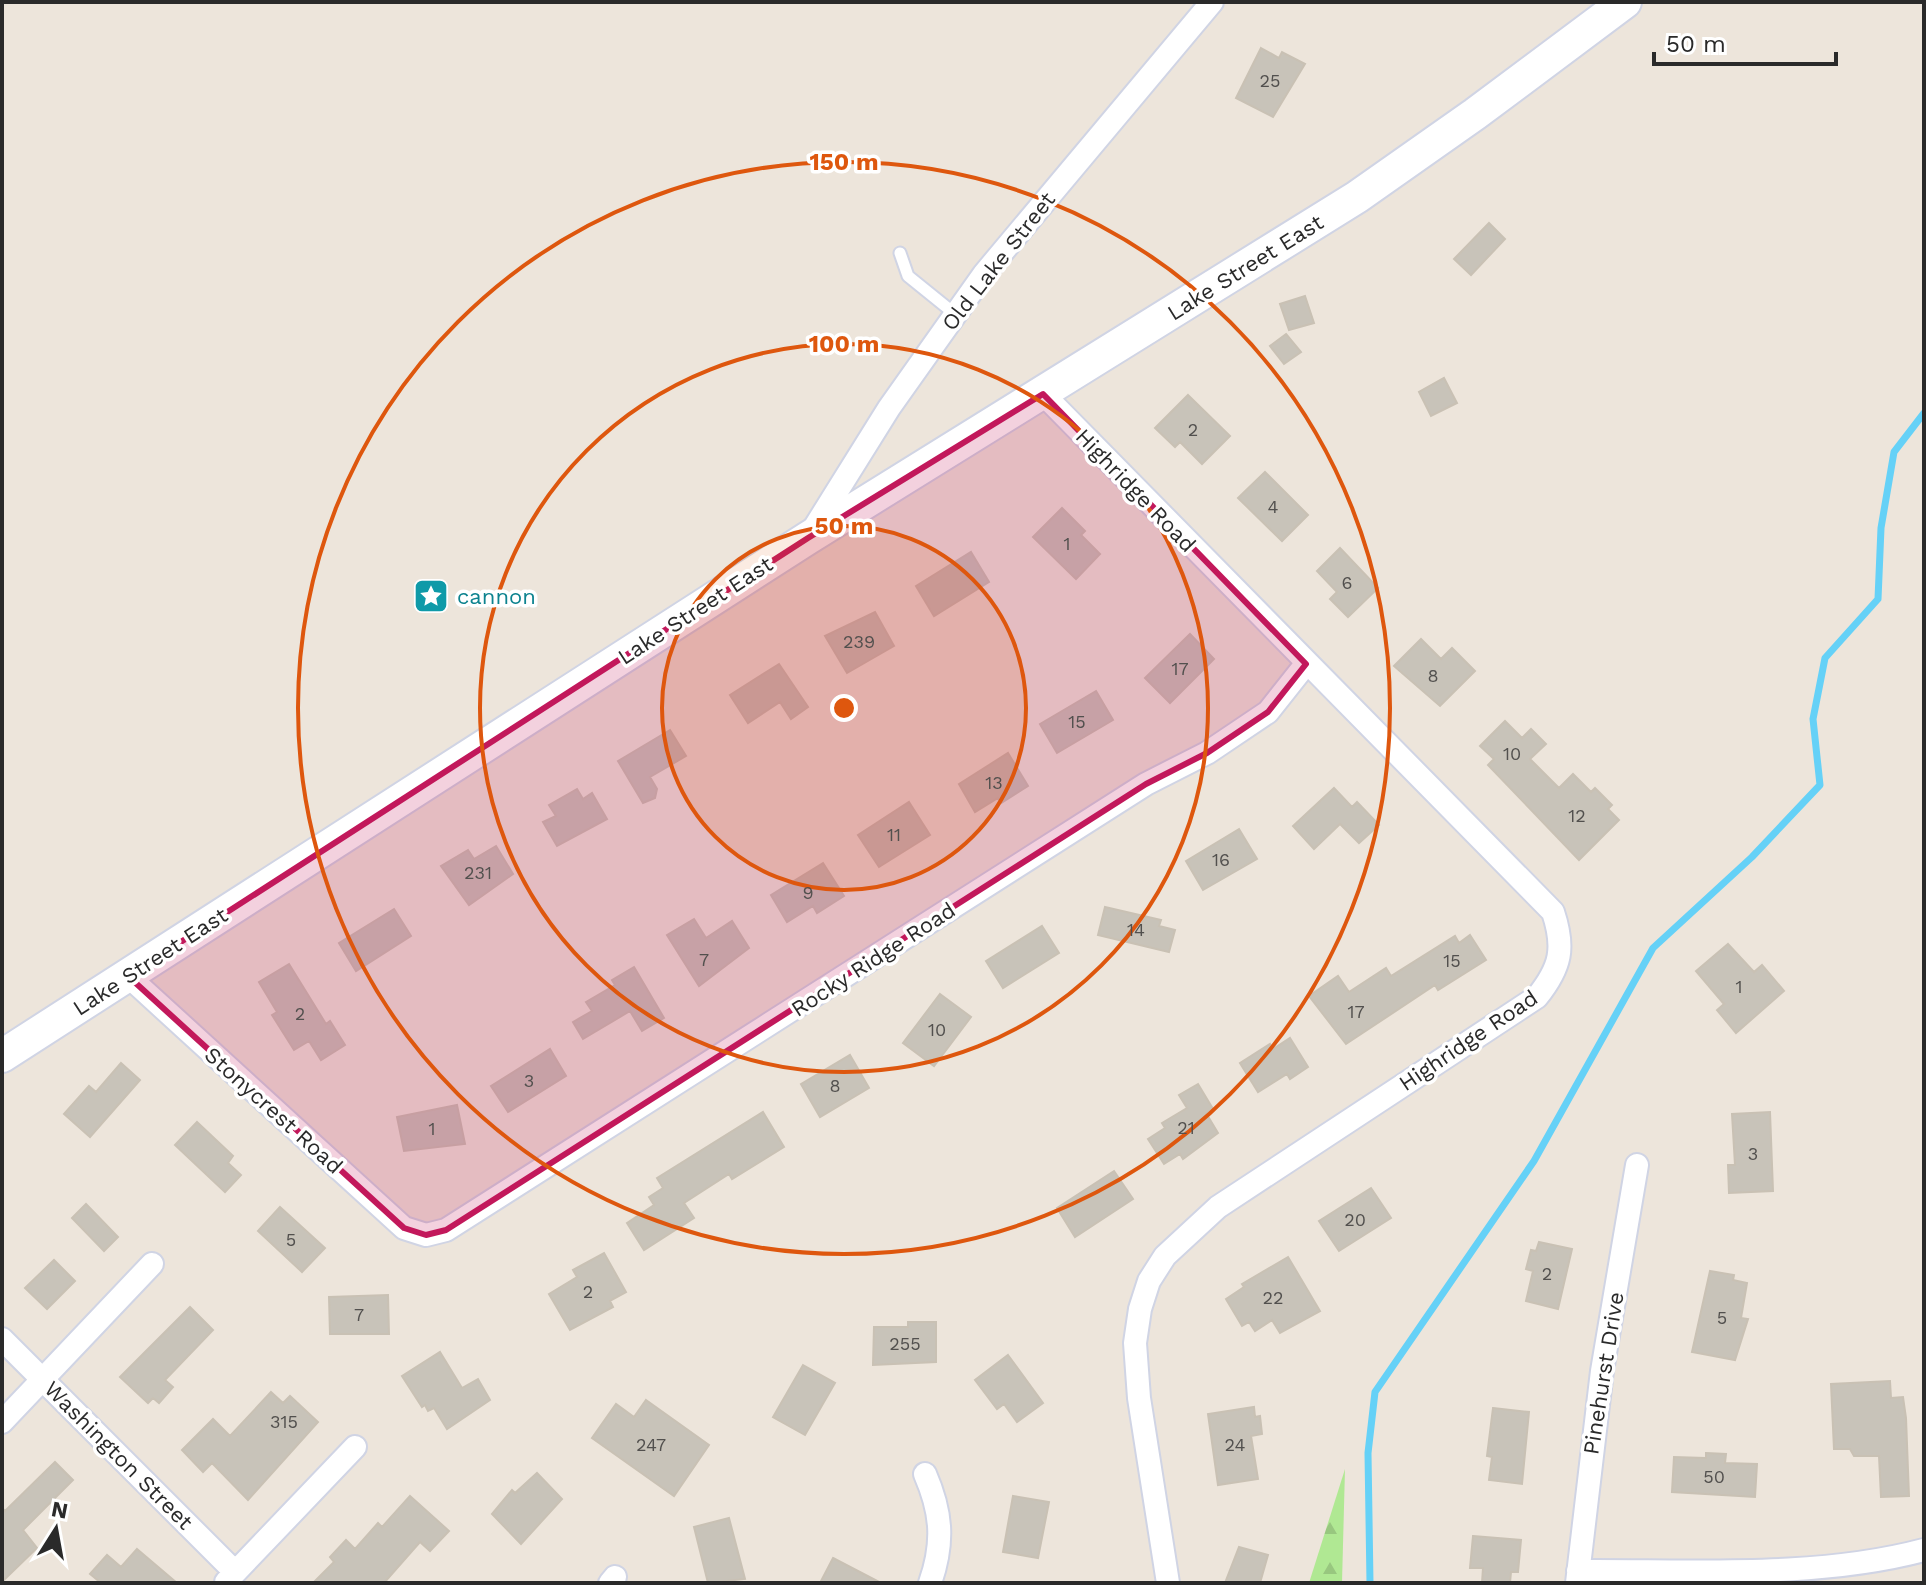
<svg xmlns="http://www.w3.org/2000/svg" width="1926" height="1585" font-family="'Work Sans',sans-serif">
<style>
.forest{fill:url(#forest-firs)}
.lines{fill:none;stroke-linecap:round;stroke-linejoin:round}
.stream{stroke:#65d1f7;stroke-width:7}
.building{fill:#c8c3b9;stroke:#c9c1b4;stroke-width:2}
.service-casing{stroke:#d0d4e4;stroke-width:15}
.minor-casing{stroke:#d0d4e4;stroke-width:26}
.secondary-casing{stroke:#d0d4e4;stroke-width:36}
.service{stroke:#fff;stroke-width:11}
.minor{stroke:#fff;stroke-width:22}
.secondary{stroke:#fff;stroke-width:32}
.marked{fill:#c2185b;fill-opacity:0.2;stroke:#c2185b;stroke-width:6;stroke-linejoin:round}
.ring{fill:none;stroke:#de570e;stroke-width:4}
.labels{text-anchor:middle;stroke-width:7;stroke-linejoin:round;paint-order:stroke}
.number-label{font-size:18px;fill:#52504e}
.street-label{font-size:22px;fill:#2a2a2a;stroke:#fff}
.culture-label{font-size:22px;fill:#0d838f;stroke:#fff;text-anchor:start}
.centre{fill:#de570e;stroke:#fff;stroke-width:4}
.ring-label{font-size:24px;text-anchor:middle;font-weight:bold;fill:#de570e;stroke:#fff;stroke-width:7;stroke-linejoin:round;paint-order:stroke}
</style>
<defs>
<pattern id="forest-firs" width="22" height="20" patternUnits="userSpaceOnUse" patternTransform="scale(2)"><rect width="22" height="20" fill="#b0e893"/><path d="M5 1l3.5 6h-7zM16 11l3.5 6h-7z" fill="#98c77f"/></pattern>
</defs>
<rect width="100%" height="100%" fill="#ede5db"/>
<!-- forest -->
<path class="forest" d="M 1345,1469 L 1342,1583 L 1309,1583 Z"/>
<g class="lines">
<!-- stream -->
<path class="stream" d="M 1370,1583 L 1368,1453 L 1375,1392 L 1534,1161 L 1653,948 L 1752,857 L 1820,785 L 1813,719 L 1825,658 L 1878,599 L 1881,528 L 1894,452 L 1924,413"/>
</g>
<!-- building -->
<path class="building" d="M 1261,48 L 1279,58 L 1282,52 L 1305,64 L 1273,117 L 1236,98 Z
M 1489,223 L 1505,239 L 1471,275 L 1454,259 Z
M 1305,296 L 1314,323 L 1289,330 L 1280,304 Z
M 1286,334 L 1301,352 L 1284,364 L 1270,346 Z
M 1444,378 L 1457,403 L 1431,416 L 1419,392 Z
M 1188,395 L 1230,436 L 1202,464 L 1180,442 L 1175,447 L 1155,428 Z
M 1265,472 L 1308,515 L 1282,541 L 1238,498 Z
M 1062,508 L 1085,531 L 1081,535 L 1100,554 L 1076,579 L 1033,537 Z
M 1340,548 L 1378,588 L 1348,617 L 1330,599 L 1337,592 L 1317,571 Z
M 971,552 L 989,582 L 934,616 L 916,586 Z
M 875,612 L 894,646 L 847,673 L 825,636 Z
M 1190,634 L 1214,659 L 1170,703 L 1145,678 Z
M 1421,639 L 1441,659 L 1452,648 L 1475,671 L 1440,706 L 1394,666 Z
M 779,664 L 808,707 L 791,719 L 780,702 L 748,723 L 730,695 Z
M 1096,691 L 1113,720 L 1057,753 L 1040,724 Z
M 1505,721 L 1522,738 L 1531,729 L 1546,744 L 1530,759 L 1559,788 L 1573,774 L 1591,792 L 1595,788 L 1612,805 L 1608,809 L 1619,820 L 1579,860 L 1488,765 L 1494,759 L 1480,746 Z
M 670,730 L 686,756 L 650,777 L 657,789 L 655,798 L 643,803 L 618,761 Z
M 1008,753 L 1028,786 L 1001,803 L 998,798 L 975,812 L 959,784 Z
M 1334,788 L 1352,807 L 1357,802 L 1379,825 L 1359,843 L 1340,824 L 1314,849 L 1293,826 Z
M 577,789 L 583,799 L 592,793 L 607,819 L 557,846 L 543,822 L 556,816 L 549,805 Z
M 909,802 L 930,835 L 879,867 L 858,835 Z
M 1239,829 L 1257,859 L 1203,890 L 1186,861 Z
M 496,846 L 513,874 L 469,905 L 441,866 L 468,850 L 474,859 Z
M 823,863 L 844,896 L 817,913 L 813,906 L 787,922 L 771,895 Z
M 1105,907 L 1161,920 L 1159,926 L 1175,930 L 1169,952 L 1098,935 Z
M 394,909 L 411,936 L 356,971 L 339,943 Z
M 694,919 L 706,938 L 732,921 L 749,948 L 699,986 L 667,935 Z
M 1042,926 L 1059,953 L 1003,988 L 986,961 Z
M 1470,935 L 1486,960 L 1438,990 L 1435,985 L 1346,1044 L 1309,996 L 1338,976 L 1349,992 L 1386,968 L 1391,976 L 1455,936 L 1459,943 Z
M 1728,944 L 1754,972 L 1762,965 L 1784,991 L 1736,1033 L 1717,1010 L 1724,1004 L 1696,971 Z
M 289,964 L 326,1024 L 330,1021 L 345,1045 L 321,1060 L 309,1041 L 294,1050 L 272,1015 L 277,1012 L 259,982 Z
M 634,967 L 664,1018 L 642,1031 L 630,1011 L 583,1039 L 573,1022 L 592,1011 L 586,1002 L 615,985 L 612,980 Z
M 940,994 L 971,1017 L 934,1066 L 903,1043 Z
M 1290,1038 L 1308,1067 L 1290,1079 L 1287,1074 L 1258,1092 L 1240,1063 L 1270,1044 L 1273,1049 Z
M 550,1049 L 566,1076 L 508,1112 L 491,1086 Z
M 850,1055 L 869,1088 L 820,1117 L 801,1084 Z
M 121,1063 L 140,1080 L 90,1137 L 64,1114 L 89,1086 L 96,1092 Z
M 1198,1084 L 1213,1109 L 1206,1113 L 1218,1133 L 1183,1159 L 1180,1154 L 1164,1164 L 1148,1139 L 1165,1128 L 1162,1123 L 1187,1108 L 1179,1095 Z
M 457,1105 L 465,1144 L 404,1151 L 397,1117 Z
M 763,1112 L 784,1147 L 732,1179 L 729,1174 L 684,1203 L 694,1218 L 644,1250 L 627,1223 L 654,1205 L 649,1197 L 663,1188 L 657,1178 Z
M 1770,1112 L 1773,1191 L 1729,1193 L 1728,1165 L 1735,1165 L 1732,1114 Z
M 197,1122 L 233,1156 L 228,1163 L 241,1175 L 225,1192 L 175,1145 Z
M 1114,1171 L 1133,1199 L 1075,1237 L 1057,1208 Z
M 1371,1188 L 1391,1218 L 1339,1251 L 1319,1221 Z
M 86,1204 L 118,1237 L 104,1251 L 72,1218 Z
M 280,1207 L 325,1248 L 302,1272 L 258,1231 Z
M 1539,1242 L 1572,1249 L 1558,1309 L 1526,1301 L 1533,1271 L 1526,1269 L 1531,1250 L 1536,1251 Z
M 604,1253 L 626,1292 L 610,1301 L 613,1307 L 570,1330 L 549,1294 L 577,1277 L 573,1270 Z
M 1288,1257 L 1320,1311 L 1280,1333 L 1272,1320 L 1255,1331 L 1249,1322 L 1242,1326 L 1226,1299 L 1244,1287 L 1242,1284 Z
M 54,1260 L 75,1281 L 47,1309 L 25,1288 Z
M 1710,1271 L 1734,1275 L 1733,1280 L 1747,1283 L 1741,1318 L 1748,1319 L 1735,1360 L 1692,1352 Z
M 388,1295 L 389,1334 L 330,1334 L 329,1297 Z
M 190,1307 L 213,1330 L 165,1380 L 173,1387 L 159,1403 L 153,1398 L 148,1403 L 120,1377 Z
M 908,1322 L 936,1322 L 936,1362 L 873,1365 L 874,1327 L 908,1327 Z
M 440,1352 L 462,1388 L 478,1379 L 490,1400 L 447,1429 L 434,1408 L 428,1411 L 425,1405 L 422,1407 L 402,1376 Z
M 1008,1355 L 1043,1403 L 1017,1422 L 1004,1404 L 997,1409 L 975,1380 Z
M 803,1365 L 835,1383 L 805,1435 L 773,1417 Z
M 1890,1381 L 1891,1398 L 1903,1397 L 1906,1418 L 1909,1496 L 1881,1497 L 1879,1456 L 1854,1456 L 1850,1449 L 1834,1449 L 1831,1384 Z
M 271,1392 L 283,1403 L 290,1396 L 318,1422 L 248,1500 L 212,1463 L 203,1472 L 182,1450 L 213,1419 L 230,1436 Z
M 646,1400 L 709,1445 L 674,1496 L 592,1438 L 616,1404 L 634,1417 Z
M 1254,1407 L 1255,1417 L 1260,1416 L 1262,1434 L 1251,1436 L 1258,1479 L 1218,1485 L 1208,1414 Z
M 1493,1408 L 1529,1412 L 1522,1484 L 1489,1480 L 1492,1457 L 1487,1456 Z
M 1706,1453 L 1726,1454 L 1725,1463 L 1757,1464 L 1755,1497 L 1672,1492 L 1674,1457 L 1706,1458 Z
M 55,1462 L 73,1480 L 23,1530 L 37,1548 L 2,1582 L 2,1508 L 5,1511 Z
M 537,1473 L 562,1499 L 521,1544 L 492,1514 L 512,1490 L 515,1493 Z
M 410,1496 L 449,1531 L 430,1551 L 420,1542 L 384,1583 L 313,1583 L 334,1562 L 330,1557 L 346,1540 L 355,1549 L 378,1523 L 382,1527 Z
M 1013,1496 L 1049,1502 L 1038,1558 L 1003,1552 Z
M 729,1518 L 745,1579 L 708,1583 L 694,1527 Z
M 1473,1536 L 1521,1540 L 1518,1572 L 1511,1572 L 1510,1583 L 1482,1583 L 1483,1568 L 1470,1568 Z
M 1239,1547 L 1268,1555 L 1260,1583 L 1225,1583 Z
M 137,1549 L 177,1583 L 101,1583 L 90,1574 L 107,1555 L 121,1567 Z
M 833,1558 L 881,1583 L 820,1583 Z"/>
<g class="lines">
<!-- service casing -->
<g class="service-casing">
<path id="service" d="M 900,253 L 908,276 L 955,314"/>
</g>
<!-- minor casing -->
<g class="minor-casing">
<path id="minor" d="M 1043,394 L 1553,912 C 1565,948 1561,967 1537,997 L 1218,1207 L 1165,1256 L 1149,1281 L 1140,1309 L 1135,1343 L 1139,1398 L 1168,1583
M 811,533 L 889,408 L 984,274 L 1212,2
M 128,976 L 404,1228 L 426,1235 L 446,1230 L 1146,784 L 1207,753 L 1268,712 L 1306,664
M 2,1339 L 235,1572
M 2,1422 L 152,1264
M 925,1474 C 942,1513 944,1543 930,1583
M 1578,1571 C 1690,1570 1815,1579 1924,1550
M 226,1582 L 355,1447
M 610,1583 L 615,1577
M 1577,1583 L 1602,1371 L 1637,1165"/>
</g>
<!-- secondary casing -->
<g class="secondary-casing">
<path id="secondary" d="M 2,1056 L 808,538 L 1357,197 L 1475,114 L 1625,2"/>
</g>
<!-- service -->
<use href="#service" class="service"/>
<!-- minor -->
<use href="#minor" class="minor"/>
<!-- secondary -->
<use href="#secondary" class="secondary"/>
</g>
<!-- marked area -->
<path class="marked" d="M 1043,394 L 1306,664 L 1268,712 L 1207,753 L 1146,784 L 446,1230 L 426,1235 L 404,1228 L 128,976 L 808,538 Z"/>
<!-- distance rings -->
<circle cx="844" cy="708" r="182" fill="#de570e" fill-opacity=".12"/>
<g class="ring">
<circle cx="844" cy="708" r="182"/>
<circle cx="844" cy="708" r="364"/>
<circle cx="844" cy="708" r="546"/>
</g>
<!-- icons -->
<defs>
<g id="sight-square" transform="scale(1.8)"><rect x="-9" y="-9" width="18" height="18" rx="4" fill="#0f9aa8" stroke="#fff"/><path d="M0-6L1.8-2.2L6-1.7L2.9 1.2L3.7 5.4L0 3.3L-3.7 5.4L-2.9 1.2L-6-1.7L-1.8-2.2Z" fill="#fff"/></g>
</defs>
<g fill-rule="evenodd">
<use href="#sight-square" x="431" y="596"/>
</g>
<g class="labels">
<!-- number labels -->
<g class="number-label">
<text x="1270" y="87">25</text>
<text x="1193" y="436">2</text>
<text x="1273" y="513">4</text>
<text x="1067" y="550">1</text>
<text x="1347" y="589">6</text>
<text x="859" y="648">239</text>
<text x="1180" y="675">17</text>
<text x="1433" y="682">8</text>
<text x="1077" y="728">15</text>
<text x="1512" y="760">10</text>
<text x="994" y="789">13</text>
<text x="1577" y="822">12</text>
<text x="894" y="841">11</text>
<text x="1221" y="866">16</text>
<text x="478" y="879">231</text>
<text x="808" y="899">9</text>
<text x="1136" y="936">14</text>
<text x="704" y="966">7</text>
<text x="1452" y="967">15</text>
<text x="1739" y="993">1</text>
<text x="1356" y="1018">17</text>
<text x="300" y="1020">2</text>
<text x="937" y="1036">10</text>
<text x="529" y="1087">3</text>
<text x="835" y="1092">8</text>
<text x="1186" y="1134">21</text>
<text x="432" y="1135">1</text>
<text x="1753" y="1160">3</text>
<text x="1355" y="1226">20</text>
<text x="291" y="1246">5</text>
<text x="1547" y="1280">2</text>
<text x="588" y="1298">2</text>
<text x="1273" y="1304">22</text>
<text x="359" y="1321">7</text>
<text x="1722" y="1324">5</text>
<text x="905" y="1350">255</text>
<text x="284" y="1428">315</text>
<text x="651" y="1451">247</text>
<text x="1235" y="1451">24</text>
<text x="1714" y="1483">50</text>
</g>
<!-- street labels -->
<g class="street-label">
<text transform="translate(998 261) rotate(-52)" y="8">Old Lake Street</text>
<text transform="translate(1245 267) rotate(-32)" y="8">Lake Street East</text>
<text transform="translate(1136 490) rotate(46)" y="8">Highridge Road</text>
<text transform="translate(695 610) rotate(-33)" y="8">Lake Street East</text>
<text transform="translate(873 959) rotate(-33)" y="8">Rocky Ridge Road</text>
<text transform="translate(150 961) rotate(-33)" y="8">Lake Street East</text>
<text transform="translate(1468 1040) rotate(-34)" y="8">Highridge Road</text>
<text transform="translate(274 1110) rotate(42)" y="8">Stonycrest Road</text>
<text transform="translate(1603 1373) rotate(-81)" y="8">Pinehurst Drive</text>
<text transform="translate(119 1455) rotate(45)" y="8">Washington Street</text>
</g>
<!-- culture labels -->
<g class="culture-label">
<text x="457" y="604">cannon</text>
</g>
</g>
<circle cx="844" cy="708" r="12" class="centre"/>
<g class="ring-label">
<text x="844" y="170">150 m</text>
<text x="844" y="352">100 m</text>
<text x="844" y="534">50 m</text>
</g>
<!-- border -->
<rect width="1926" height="1585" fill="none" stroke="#2a2a2a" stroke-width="8"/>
<!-- north arrow -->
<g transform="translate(56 1529) rotate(11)" stroke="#ffffff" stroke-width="6" paint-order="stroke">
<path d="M0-6L14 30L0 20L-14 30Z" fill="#2a2a2a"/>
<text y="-12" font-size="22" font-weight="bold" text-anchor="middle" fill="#2a2a2a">N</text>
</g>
<!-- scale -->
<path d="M1654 52v12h182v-12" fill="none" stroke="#2a2a2a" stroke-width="4"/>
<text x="1666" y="52" font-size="24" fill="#2a2a2a" stroke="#ffffff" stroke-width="6" paint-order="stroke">50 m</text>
</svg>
